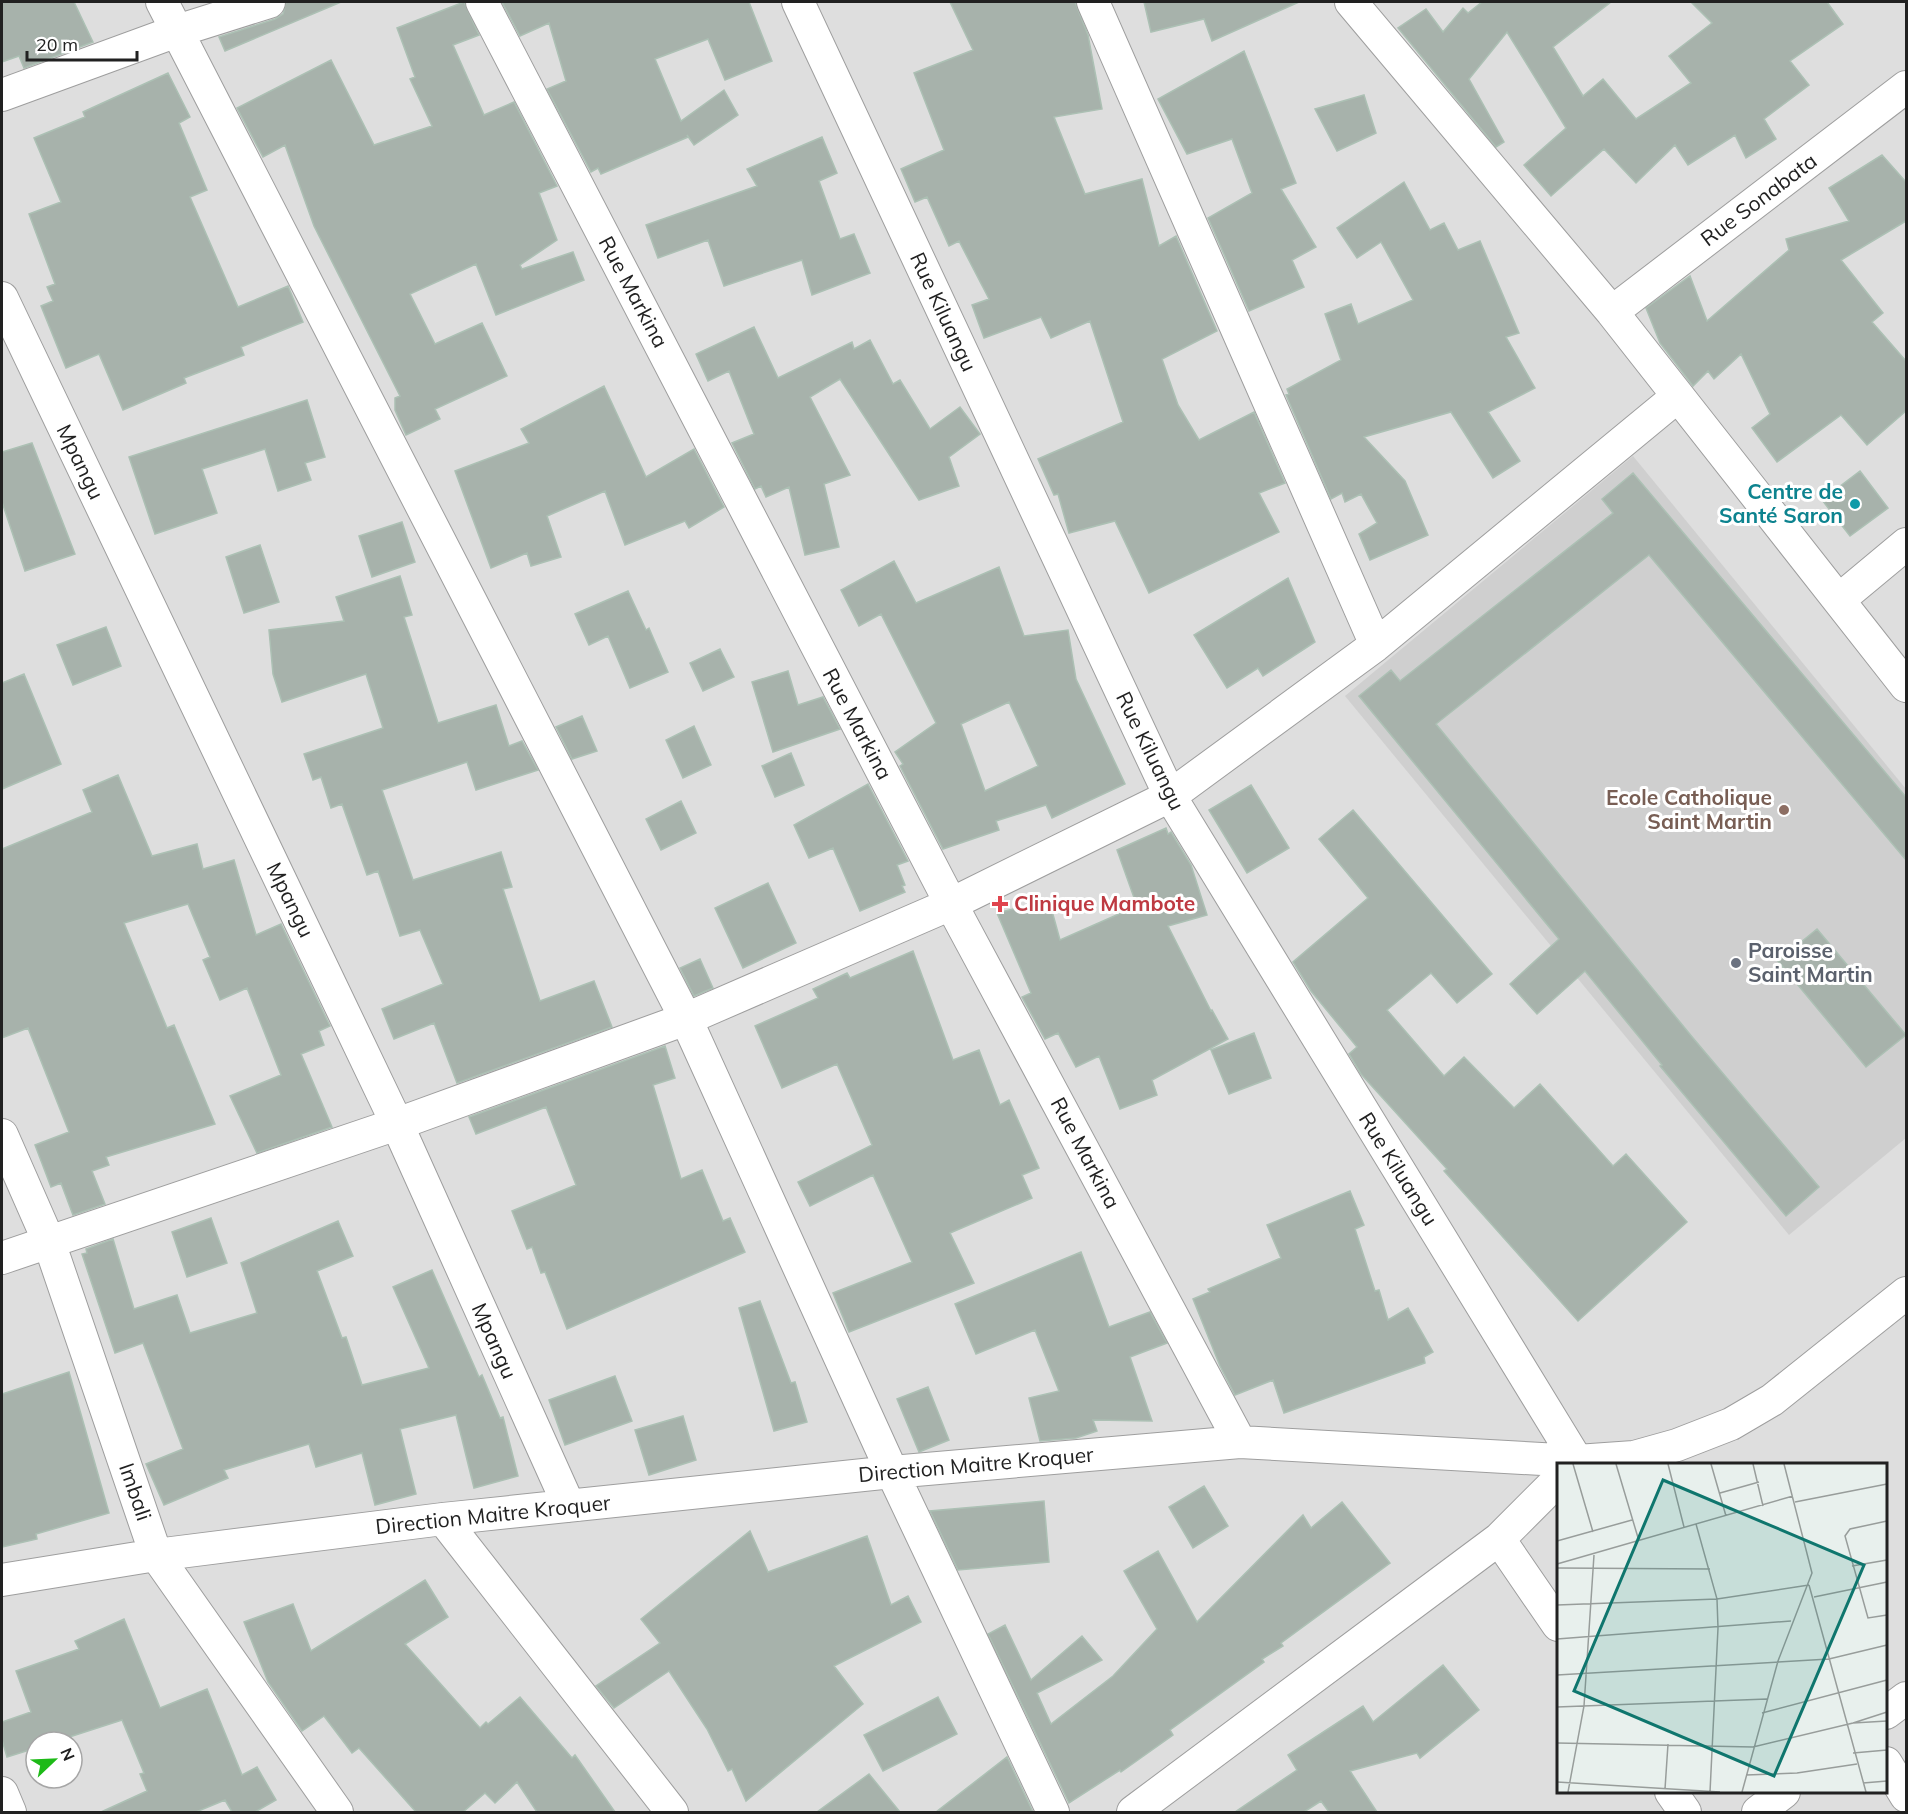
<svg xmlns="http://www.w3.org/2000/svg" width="1908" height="1814" font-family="Mulish,sans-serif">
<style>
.residential{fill:#dedede;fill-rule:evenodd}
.religious{fill:#cfcfcf}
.building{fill:#a7b2ab;stroke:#acc0b4;stroke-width:1.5;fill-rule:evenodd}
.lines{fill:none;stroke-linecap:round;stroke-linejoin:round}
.minor-casing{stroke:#9e9e9e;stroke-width:34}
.minor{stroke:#fff;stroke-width:32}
.culture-dot{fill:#0f9aa8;stroke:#fff;stroke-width:2}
.education-dot{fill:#8d6e63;stroke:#fff;stroke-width:2}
.health-dot{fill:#e0444e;stroke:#fff;stroke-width:2}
.worship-dot{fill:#6b7280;stroke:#fff;stroke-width:2}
.labels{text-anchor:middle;stroke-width:6;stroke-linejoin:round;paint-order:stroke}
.street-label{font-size:21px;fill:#212121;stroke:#fff}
.culture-label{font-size:21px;font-weight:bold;fill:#0d838f;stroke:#fff;text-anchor:end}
.education-label{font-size:21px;font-weight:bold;fill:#785e54;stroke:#fff;text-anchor:end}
.health-label{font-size:21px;font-weight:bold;fill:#be3a42;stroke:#fff;text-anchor:start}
.worship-label{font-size:21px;font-weight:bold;fill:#5b616d;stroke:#fff;text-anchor:start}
.inset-road{fill:none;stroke:#989d9b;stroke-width:1.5}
.view{fill:#0f766e;fill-opacity:0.15;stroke:#0f766e;stroke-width:3}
.inset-edge{fill:none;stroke:#212121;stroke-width:3}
</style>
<rect width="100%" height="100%" fill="#e8f0ed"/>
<!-- residential -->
<path class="residential" d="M 2,2 L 1906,2 L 1906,1812 L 2,1812 ZM 1558,1464 L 1886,1464 L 1886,1792 L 1558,1792 ZM 36,1742 L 72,1742 L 72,1778 L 36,1778 Z"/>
<!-- religious -->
<path class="religious" d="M 1633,456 L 1906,789 L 1906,1138 L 1789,1235 L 1345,696 Z"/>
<!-- building -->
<path class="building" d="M 2,2 L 74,2 L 93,42 L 24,68 L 19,56 L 2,62 Z
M 286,2 L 341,2 L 225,51 L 219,37 L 275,19 L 283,14 Z
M 464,2 L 479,35 L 453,45 L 484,115 L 514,102 L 557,186 L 539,193 L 557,240 L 520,265 L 522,269 L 573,252 L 584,280 L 496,315 L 476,264 L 410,294 L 435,344 L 482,323 L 507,376 L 435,409 L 440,419 L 406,435 L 395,410 L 395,398 L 400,396 L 314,226 L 285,145 L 263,157 L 237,108 L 331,60 L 374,145 L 432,126 L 410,79 L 415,77 L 397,28 Z
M 502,2 L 749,2 L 772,61 L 725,80 L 708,39 L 655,59 L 681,121 L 724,90 L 738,115 L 694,145 L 687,135 L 688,137 L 601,174 L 598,168 L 591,172 L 547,89 L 566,81 L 549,23 L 520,36 Z
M 950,2 L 1075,2 L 1088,35 L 1102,109 L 1054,117 L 1085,194 L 1142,179 L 1159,246 L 1176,236 L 1217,331 L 1162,359 L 1178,405 L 1199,440 L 1254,412 L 1285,483 L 1259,493 L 1279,532 L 1149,593 L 1115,521 L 1069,533 L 1058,494 L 1054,495 L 1038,459 L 1123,422 L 1090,321 L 1051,338 L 1041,317 L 984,338 L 972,305 L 989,299 L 959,241 L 949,246 L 927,197 L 915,202 L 901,169 L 944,150 L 914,73 L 973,50 Z
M 1144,2 L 1299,2 L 1212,41 L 1204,19 L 1151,32 Z
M 1482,2 L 1611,2 L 1553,47 L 1583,96 L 1603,79 L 1636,119 L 1691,83 L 1669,56 L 1712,23 L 1691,2 L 1827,2 L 1843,24 L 1790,61 L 1809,85 L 1764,119 L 1776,139 L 1746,158 L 1735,135 L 1688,165 L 1675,145 L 1636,183 L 1604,149 L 1551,196 L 1524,165 L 1566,128 L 1507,32 L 1469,79 L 1504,142 L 1496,147 L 1398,28 L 1426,9 L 1443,32 L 1463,8 L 1468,13 Z
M 1244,51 L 1296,183 L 1281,189 L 1316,247 L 1292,260 L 1304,287 L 1249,311 L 1208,218 L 1252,193 L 1232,139 L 1187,154 L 1158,99 Z
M 168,73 L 190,117 L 179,123 L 207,190 L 190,197 L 238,307 L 288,286 L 303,322 L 241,347 L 244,355 L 184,378 L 186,383 L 123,410 L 99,354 L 66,368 L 41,306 L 53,301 L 47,287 L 55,284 L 29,214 L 61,202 L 34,138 L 85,117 L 83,112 Z
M 1364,95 L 1376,133 L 1337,151 L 1315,109 Z
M 822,137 L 837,173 L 819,181 L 840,239 L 854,234 L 870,273 L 812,295 L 802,260 L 724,286 L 708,240 L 658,258 L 646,225 L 757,186 L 747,169 Z
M 1882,155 L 1906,182 L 1906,221 L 1841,260 L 1883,313 L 1872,322 L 1906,361 L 1906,411 L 1867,445 L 1841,415 L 1777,462 L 1752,428 L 1770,414 L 1741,354 L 1714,379 L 1708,371 L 1693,386 L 1660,343 L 1646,308 L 1690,276 L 1707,321 L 1789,250 L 1786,239 L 1849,221 L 1829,188 Z
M 1404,182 L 1430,230 L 1444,223 L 1458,250 L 1480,241 L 1519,333 L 1506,337 L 1535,388 L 1488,412 L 1520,461 L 1493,478 L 1451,412 L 1364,437 L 1405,481 L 1428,535 L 1370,560 L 1359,534 L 1377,523 L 1361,494 L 1345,502 L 1342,493 L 1331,499 L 1286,395 L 1289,394 L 1287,389 L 1341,360 L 1325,314 L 1351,304 L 1358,324 L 1413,300 L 1381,242 L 1357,258 L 1337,228 Z
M 754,327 L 778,378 L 852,342 L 854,349 L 870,340 L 893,384 L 900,380 L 930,429 L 960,407 L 980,434 L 949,457 L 959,486 L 919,500 L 840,379 L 810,397 L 850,475 L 824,484 L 839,547 L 805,555 L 789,487 L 766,497 L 761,486 L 755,489 L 732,443 L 754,434 L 729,371 L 708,381 L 696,354 Z
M 604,386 L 646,477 L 694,449 L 724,507 L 689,528 L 685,521 L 625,545 L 605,491 L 547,516 L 561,557 L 531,566 L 527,553 L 491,568 L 455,471 L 529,443 L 521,429 Z
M 307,400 L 325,457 L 305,463 L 311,480 L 278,491 L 265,449 L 202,469 L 217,513 L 155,534 L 129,457 Z
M 32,443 L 75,554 L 25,571 L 2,502 L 2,452 Z
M 1860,471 L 1888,508 L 1850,536 L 1822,500 Z
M 1633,473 L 1906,797 L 1906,860 L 1649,555 L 1436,724 L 1693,1038 L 1819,1187 L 1786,1216 L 1660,1066 L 1662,1065 L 1585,971 L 1537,1014 L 1510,984 L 1559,939 L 1359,696 L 1391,670 L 1400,681 L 1613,513 L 1602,499 Z
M 402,522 L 415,562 L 372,577 L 359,536 Z
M 260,545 L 279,602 L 244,613 L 226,557 Z
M 894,561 L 916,603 L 999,567 L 1024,636 L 1068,630 L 1076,679 L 1125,784 L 1052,818 L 1046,805 L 996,821 L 999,830 L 943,849 L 900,766 L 903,764 L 895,752 L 936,723 L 881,614 L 859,626 L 841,590 ZM 1009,702 L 1038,766 L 985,791 L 961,724 Z
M 400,576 L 412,615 L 404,617 L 438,723 L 496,705 L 509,746 L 522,741 L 538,770 L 476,790 L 467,762 L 382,790 L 413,880 L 501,852 L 512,887 L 503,889 L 540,1001 L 594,981 L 612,1027 L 457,1083 L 434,1023 L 394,1039 L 382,1009 L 443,984 L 420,930 L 400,936 L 378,871 L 367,875 L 342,804 L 331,808 L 321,777 L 313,780 L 304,754 L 383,728 L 366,674 L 282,702 L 273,674 L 269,630 L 344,621 L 336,597 Z
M 1288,578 L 1315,642 L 1263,676 L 1258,668 L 1227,688 L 1194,635 Z
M 628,591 L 646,630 L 649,628 L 668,672 L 630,688 L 608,636 L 589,645 L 575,614 Z
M 106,627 L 121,666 L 73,685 L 57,645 Z
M 720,649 L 734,677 L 703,691 L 690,663 Z
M 788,671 L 798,705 L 823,697 L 840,729 L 773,752 L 752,682 Z
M 24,674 L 61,764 L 2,789 L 2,683 Z
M 582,716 L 597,751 L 572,759 L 556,727 Z
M 694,726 L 711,765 L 683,778 L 666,740 Z
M 791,753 L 804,785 L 775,797 L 762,766 Z
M 118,775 L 152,856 L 197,844 L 203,869 L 234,860 L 256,935 L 281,924 L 330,1026 L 319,1031 L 324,1045 L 301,1054 L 332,1127 L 257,1153 L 230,1096 L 281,1075 L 247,988 L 220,1000 L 203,960 L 210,957 L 188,904 L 124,923 L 167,1028 L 174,1025 L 215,1124 L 106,1157 L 109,1165 L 92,1171 L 105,1204 L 73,1215 L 61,1183 L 51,1187 L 35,1145 L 69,1132 L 28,1028 L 2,1038 L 2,849 L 92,812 L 83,790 Z
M 868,784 L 908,861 L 897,865 L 905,885 L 902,886 L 905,892 L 860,911 L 833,848 L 809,858 L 794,825 Z
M 1251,785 L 1289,848 L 1247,873 L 1209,810 Z
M 681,801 L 696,833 L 661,850 L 646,819 Z
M 1353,810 L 1492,974 L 1457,1003 L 1431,973 L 1387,1010 L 1444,1076 L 1464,1057 L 1514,1108 L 1540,1084 L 1613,1166 L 1626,1154 L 1687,1222 L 1578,1321 L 1444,1171 L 1447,1169 L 1361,1074 L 1349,1054 L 1357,1047 L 1311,991 L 1293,962 L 1368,898 L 1319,839 Z
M 1166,828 L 1168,834 L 1171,832 L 1191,865 L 1207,915 L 1168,926 L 1211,1011 L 1212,1010 L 1228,1039 L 1152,1080 L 1157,1095 L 1120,1109 L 1099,1056 L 1076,1067 L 1058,1033 L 1045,1039 L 1022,997 L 1031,993 L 997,913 L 1049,900 L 1060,940 L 1137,906 L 1117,850 Z
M 768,883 L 796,943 L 743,968 L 715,908 Z
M 1817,929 L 1906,1035 L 1866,1067 L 1778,961 Z
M 913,951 L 953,1060 L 979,1050 L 1000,1105 L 1009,1100 L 1039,1168 L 1022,1175 L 1032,1198 L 950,1233 L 974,1283 L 849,1332 L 833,1293 L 912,1262 L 873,1175 L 810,1206 L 798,1182 L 872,1145 L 837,1064 L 782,1088 L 755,1026 L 818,998 L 813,989 L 847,973 L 850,978 Z
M 700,959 L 713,988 L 694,996 L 680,968 Z
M 1254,1033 L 1271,1078 L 1229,1094 L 1211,1050 Z
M 665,1046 L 675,1078 L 653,1085 L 681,1179 L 702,1170 L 723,1221 L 730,1218 L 745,1252 L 567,1329 L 545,1272 L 541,1273 L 532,1247 L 527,1249 L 512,1211 L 576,1185 L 546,1107 L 476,1134 L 469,1117 Z
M 1350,1191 L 1364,1225 L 1355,1229 L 1375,1291 L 1379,1290 L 1388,1320 L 1408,1308 L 1433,1352 L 1424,1357 L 1425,1363 L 1284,1413 L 1273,1380 L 1235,1395 L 1220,1366 L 1193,1299 L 1210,1292 L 1208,1289 L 1281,1258 L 1267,1225 Z
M 211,1218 L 227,1263 L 187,1277 L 172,1232 Z
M 338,1221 L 353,1256 L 317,1271 L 342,1338 L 346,1337 L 362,1385 L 429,1368 L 393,1287 L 432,1270 L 479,1377 L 482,1375 L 500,1418 L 503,1417 L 518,1476 L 474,1488 L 456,1415 L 400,1429 L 416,1494 L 375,1505 L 362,1453 L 316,1467 L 309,1444 L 224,1470 L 228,1478 L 164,1505 L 146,1464 L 183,1449 L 143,1343 L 115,1353 L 82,1254 L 87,1253 L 86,1249 L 113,1239 L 134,1309 L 177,1295 L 190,1333 L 257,1313 L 241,1263 Z
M 1081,1252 L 1109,1327 L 1150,1312 L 1167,1343 L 1130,1357 L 1152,1421 L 1093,1420 L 1097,1431 L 1076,1438 L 1040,1441 L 1029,1398 L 1059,1391 L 1035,1330 L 976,1354 L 955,1304 Z
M 760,1301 L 791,1383 L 795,1382 L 807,1422 L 774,1431 L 739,1308 Z
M 69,1372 L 109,1513 L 36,1534 L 37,1539 L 2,1547 L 2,1394 Z
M 615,1376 L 632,1421 L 565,1445 L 549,1400 Z
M 928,1387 L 949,1440 L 919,1452 L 897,1399 Z
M 683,1416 L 696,1460 L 649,1475 L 635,1430 Z
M 1204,1486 L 1228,1526 L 1193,1548 L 1169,1507 Z
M 1044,1501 L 1049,1562 L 958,1570 L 930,1511 Z
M 1342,1502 L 1390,1563 L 1281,1643 L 1283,1646 L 1262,1659 L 1264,1662 L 1170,1730 L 1173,1735 L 1121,1772 L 1120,1770 L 1069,1803 L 988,1634 L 1005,1625 L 1031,1680 L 1082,1636 L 1102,1660 L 1037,1693 L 1051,1724 L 1113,1676 L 1157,1629 L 1124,1571 L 1158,1551 L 1197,1622 L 1303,1515 L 1311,1528 Z
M 750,1531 L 768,1572 L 867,1536 L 891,1605 L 908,1596 L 921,1622 L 834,1666 L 863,1704 L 746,1801 L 732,1769 L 728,1771 L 707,1729 L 669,1671 L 614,1708 L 596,1686 L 660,1643 L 641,1619 Z
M 425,1580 L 448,1617 L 405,1644 L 480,1728 L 486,1722 L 488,1724 L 520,1697 L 572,1758 L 575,1755 L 615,1812 L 537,1812 L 517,1782 L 495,1803 L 485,1793 L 463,1812 L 416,1812 L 359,1748 L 352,1753 L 324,1716 L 302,1731 L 268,1682 L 244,1622 L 293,1604 L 311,1651 Z
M 124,1619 L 160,1708 L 207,1689 L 242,1775 L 257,1767 L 276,1800 L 255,1812 L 232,1812 L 225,1800 L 196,1812 L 101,1812 L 147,1791 L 140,1774 L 144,1773 L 122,1720 L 54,1742 L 36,1742 L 36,1748 L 7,1757 L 2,1740 L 2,1722 L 31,1712 L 16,1671 L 79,1649 L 75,1641 Z
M 1443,1665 L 1479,1710 L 1420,1758 L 1417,1753 L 1350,1771 L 1377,1812 L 1329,1812 L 1321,1801 L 1304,1812 L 1235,1812 L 1297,1770 L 1288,1755 L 1363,1706 L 1373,1722 Z
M 938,1697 L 957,1734 L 883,1771 L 864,1735 Z
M 1007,1757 L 1033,1812 L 936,1812 Z
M 869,1774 L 900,1812 L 817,1812 Z"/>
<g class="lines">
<!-- minor casing -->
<g class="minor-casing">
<path id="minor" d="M 162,2 L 686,1019 L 892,1472 L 1053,1812
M 482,2 L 951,904 L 1240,1442
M 798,2 L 1170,796 L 1577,1461
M 1093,2 L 1376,645
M 1351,2 L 1612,312 L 1906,686
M 2,95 L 177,31 L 269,2
M 2,298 L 397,1124 L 569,1506
M 1612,312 L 1906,87
M 1840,599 L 1906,544
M 2,1135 L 49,1242 L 156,1555 L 337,1812
M 2,1258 L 397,1124 L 686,1019 L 951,904 L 1170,796 L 1376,645 L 1678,396
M 443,1519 L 672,1812
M 1499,1539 L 1558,1625
M 2,1580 L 156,1555 L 443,1519 L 892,1472 L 1240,1442 L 1577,1461 L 1634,1457 L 1677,1445 L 1731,1424 L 1772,1400 L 1906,1293
M 1886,1713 L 1906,1698
M 1886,1763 L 1906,1796
M 1671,1792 L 1685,1812
M 2,1793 L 10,1812
M 1133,1812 L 1499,1539 L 1558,1480
M 1758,1812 L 1784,1792"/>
</g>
<!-- minor -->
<use href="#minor" class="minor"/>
</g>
<!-- markers -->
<circle class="culture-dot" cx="1855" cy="504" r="6"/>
<circle class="education-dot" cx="1784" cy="810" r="6"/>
<path class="health-dot" d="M997 895h6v6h6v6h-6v6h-6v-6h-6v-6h6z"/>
<circle class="worship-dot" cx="1736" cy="963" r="6"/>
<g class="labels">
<!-- street labels -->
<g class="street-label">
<text transform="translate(1759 200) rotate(-37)" y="7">Rue Sonabata</text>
<text transform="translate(633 292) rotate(62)" y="7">Rue Markina</text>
<text transform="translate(943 312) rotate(65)" y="7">Rue Kiluangu</text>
<text transform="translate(80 462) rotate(64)" y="7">Mpangu</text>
<text transform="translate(857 724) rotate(62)" y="7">Rue Markina</text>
<text transform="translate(1150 751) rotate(64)" y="7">Rue Kiluangu</text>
<text transform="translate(290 900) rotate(64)" y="7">Mpangu</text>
<text transform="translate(1085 1153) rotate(62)" y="7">Rue Markina</text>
<text transform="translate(1398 1169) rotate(58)" y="7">Rue Kiluangu</text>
<text transform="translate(494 1341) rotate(66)" y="7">Mpangu</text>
<text transform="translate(976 1465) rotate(-5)" y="7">Direction Maitre Kroquer</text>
<text transform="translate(135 1492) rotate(71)" y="7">Imbali</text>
<text transform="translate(493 1515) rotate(-6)" y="7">Direction Maitre Kroquer</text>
</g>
<!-- culture labels -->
<g class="culture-label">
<text x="1843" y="499">Centre de<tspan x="1843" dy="24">Santé Saron</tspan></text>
</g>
<!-- education labels -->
<g class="education-label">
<text x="1772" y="805">Ecole Catholique<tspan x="1772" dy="24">Saint Martin</tspan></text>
</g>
<!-- health labels -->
<g class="health-label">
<text x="1014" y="911">Clinique Mambote</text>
</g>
<!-- worship labels -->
<g class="worship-label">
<text x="1748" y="958">Paroisse<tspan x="1748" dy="24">Saint Martin</tspan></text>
</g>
</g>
<!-- overview -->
<g transform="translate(1557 1463)">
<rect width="330" height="330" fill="#e8f0ed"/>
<path class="inset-road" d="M 16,1 L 36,69M 59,1 L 82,78M 111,1 L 127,64M 154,1 L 169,53M 196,1 L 206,43M 163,30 L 202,19M 238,39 L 330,21M 330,58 L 293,66 L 288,73 L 311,155 L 330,152M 139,61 L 160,136 L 161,165 L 153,329M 0,78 L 75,57M 0,101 L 236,33M 295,103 L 330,97M 0,105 L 153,106M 252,122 L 309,329M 257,134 L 330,119M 0,142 L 160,136 L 252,122M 0,176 L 234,158M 0,212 L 272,196 L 330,182M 0,244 L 210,236M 205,250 L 330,217M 296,260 L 330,249M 0,280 L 196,284 L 296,260 L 330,258M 296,290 L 330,287M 189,312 L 240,310 L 300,301M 0,319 L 163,329M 306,320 L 330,318M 108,326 L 111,281M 11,329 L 27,243 L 37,92M 185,329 L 221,198 L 255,110 L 227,1"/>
<path class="view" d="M 106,17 L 307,102 L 217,313 L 17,228 Z"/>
<rect width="330" height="330" class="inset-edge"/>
</g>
<!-- border -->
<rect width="1908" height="1814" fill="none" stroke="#212121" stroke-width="6"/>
<!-- north arrow -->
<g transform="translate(54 1760) rotate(67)"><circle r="28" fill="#ffffff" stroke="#a6a6a6" stroke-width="1.5"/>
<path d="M0-4.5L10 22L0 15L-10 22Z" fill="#1dba17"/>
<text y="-9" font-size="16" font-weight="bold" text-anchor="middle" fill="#212121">N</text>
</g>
<!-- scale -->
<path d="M27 51v9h110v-9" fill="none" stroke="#212121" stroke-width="3"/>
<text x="36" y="51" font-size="18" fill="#212121" stroke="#ffffff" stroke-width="4.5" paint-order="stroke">20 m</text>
</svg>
